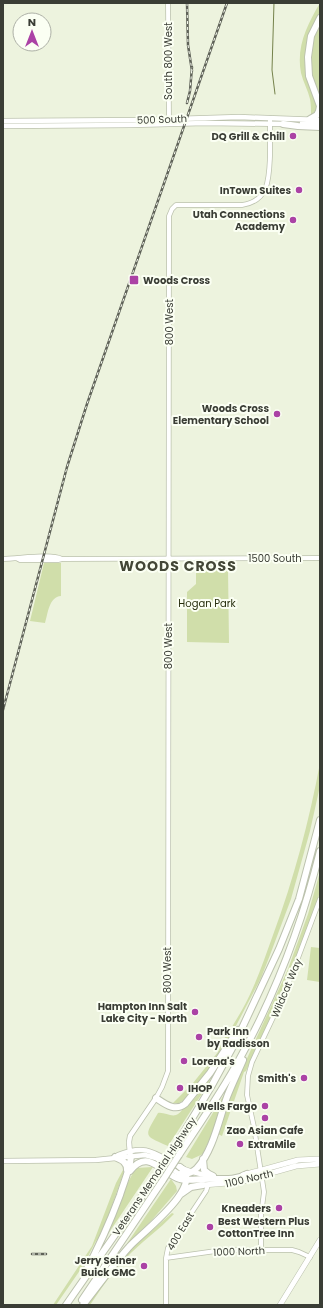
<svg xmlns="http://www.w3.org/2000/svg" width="323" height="1308" font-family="Poppins,sans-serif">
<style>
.green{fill:#d0deaa}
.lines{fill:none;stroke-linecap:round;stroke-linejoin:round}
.stream{stroke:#75824b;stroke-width:1}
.tertiary-casing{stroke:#bcc2ae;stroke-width:5.5}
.secondary-casing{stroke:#bcc2ae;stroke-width:6}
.primary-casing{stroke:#bcc2ae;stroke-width:6}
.motorway-casing{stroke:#bcc2ae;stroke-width:8}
.tertiary{stroke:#fff;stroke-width:4}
.secondary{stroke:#fff;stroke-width:4.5}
.primary{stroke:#fff;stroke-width:5}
.motorway{stroke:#fff;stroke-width:6}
.rail-casing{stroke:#5f6258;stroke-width:2.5}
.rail{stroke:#fbfff3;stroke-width:1;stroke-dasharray:3;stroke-linecap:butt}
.motorway-bridge-casing{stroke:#bcc2ae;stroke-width:8;stroke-linecap:butt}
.motorway-bridge{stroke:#fff;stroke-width:6}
.poi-dot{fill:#ab42a5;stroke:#fbfff3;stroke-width:1.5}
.labels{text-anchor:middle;stroke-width:4;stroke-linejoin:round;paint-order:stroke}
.street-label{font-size:10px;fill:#3a3d35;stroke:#fbfff3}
.poi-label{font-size:10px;font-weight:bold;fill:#3a3d35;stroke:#fbfff3;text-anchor:end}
.park-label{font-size:10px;fill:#272e0d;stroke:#fbfff3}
.district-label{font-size:14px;font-weight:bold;letter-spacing:1px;fill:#434736;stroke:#fbfff3}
</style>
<rect width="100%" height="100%" fill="#edf3de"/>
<!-- green -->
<path class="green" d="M 320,3 L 320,14 L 308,38 L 305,56 L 305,66 L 307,80 L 318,107 L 316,111 L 311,115 C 311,110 311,104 310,99 C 308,90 303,82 301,73 C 296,47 307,25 320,3 Z
M 320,20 L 320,98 C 315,87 310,75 309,62 C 308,52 315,29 320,20 Z
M 228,561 L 229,568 L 228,569 L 229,643 L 187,642 L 187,592 L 196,584 L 196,562 Z
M 44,563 L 61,563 L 61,596 C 49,597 48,613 45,623 L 30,621 Z
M 320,763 L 320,786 L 310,831 L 291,899 L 270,955 L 261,978 L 227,1043 L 206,1074 L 183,1101 L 179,1103 L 173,1103 L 193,1083 L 218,1052 L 216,1051 C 225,1038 234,1024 242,1010 C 255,987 264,960 273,935 C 294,878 309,822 320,763 Z
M 320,872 L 320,892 L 306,934 L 281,998 L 246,1071 L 244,1072 L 222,1136 L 218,1134 L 233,1089 L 288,969 L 308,914 Z
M 311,947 L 320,948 L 320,982 L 307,980 Z
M 223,1058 L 205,1089 L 168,1146 C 143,1135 144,1137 158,1113 C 164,1112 171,1117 176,1115 C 179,1114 181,1111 183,1109 C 200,1097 211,1075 223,1058 Z
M 228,1088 L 214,1129 L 203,1154 L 192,1159 L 186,1157 Z
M 153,1167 L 106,1237 L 123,1192 L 135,1169 L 136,1168 Z
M 123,1170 L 124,1170 L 124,1172 L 101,1236 L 96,1241 L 83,1266 L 56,1305 L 53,1305 L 92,1246 L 116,1183 Z
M 171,1179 L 176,1186 L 177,1191 L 151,1221 L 126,1245 Z
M 172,1213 L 174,1214 C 159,1230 141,1242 126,1258 C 112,1272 101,1289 90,1305 L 86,1305 L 127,1252 L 146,1234 L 148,1234 Z"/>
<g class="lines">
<!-- stream -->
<path class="stream" d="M 274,3 L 272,70 L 275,94"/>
<!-- tertiary casing -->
<g class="tertiary-casing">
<path id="tertiary" d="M 168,3 L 169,121
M 3,559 C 18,559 50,553 62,559 L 320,558
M 18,559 L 20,560 L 58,560 L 62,559
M 156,1098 L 162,1087 L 168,1071 L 169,216 L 172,209 L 176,205 L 242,205 C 269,201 269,179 270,156 C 270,144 270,131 270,118
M 261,1250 L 261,1215 L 264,1192 L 254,1127 L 247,1095 L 248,1076 L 252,1062 L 286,990 L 320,899
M 166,1258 L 223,1250 L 292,1250 L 299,1252 L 310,1257
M 166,1305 L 166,1258 L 168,1248 L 206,1191 L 208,1185"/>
</g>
<!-- secondary casing -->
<g class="secondary-casing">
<path id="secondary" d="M 3,121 L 144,120 L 239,117 L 320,120
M 302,123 L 320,123
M 3,126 L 132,125 L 205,123 L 286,124
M 130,1154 L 129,1142 L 130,1136 L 156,1098
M 118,1155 C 148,1143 155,1154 180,1167 C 189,1172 200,1174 210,1176
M 3,1161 L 96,1160 L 145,1155 L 156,1158 L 182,1176"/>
</g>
<!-- primary casing -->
<g class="primary-casing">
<path id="primary" d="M 243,1175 L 298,1160 L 320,1159
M 203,1185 L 240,1182 L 296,1166 L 320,1164
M 280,1305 L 320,1240"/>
</g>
<!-- motorway casing -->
<g class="motorway-casing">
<path id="motorway" d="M 310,119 L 317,115 L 319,111 L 320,106 L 309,76 L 308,57 L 311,36 L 320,18
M 283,124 L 298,126 L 320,127
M 156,1098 C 165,1104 175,1112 185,1104 L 210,1073 L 238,1030
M 172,1152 L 211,1087 L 236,1041 L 279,949 L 299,899 L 320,820
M 179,1155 C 200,1123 221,1093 239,1060 C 275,995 302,924 320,851
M 115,1157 C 122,1160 127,1162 127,1170
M 203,1159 L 204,1170 L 209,1174 L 213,1176
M 130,1171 C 148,1147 162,1174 180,1179 C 188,1181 197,1179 204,1179 C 218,1178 234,1182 247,1174
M 180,1174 C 186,1175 192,1173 197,1168 C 213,1151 219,1119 227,1097 C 232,1084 238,1072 243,1060
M 181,1194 L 191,1187 L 203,1185
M 84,1274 C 98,1249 110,1222 120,1195 C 124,1182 130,1169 131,1156
M 82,1300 L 163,1180
M 66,1305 L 156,1176
M 83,1305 C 98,1286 113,1265 129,1247 C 140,1234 207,1185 180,1167"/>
</g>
<!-- tertiary -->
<use href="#tertiary" class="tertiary"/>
<!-- secondary -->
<use href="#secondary" class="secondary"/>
<!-- primary -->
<use href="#primary" class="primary"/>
<!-- motorway -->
<use href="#motorway" class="motorway"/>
<!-- rail casing -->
<g class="rail-casing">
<path id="rail" d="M 187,3 L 188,45 L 192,71
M 187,103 L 190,91 L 192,67
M 3,710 L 67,467 L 87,404 L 227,3
M 32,1254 L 46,1254"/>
</g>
<!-- rail -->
<use href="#rail" class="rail"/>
<!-- motorway-bridge casing -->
<g class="motorway-bridge-casing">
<path id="motorway-bridge" d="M 156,1176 L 172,1152
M 163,1180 L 179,1155"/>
</g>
<!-- motorway-bridge -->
<use href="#motorway-bridge" class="motorway-bridge"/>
</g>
<!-- markers -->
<g class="poi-dot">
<circle cx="293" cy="136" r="4"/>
<circle cx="299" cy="190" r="4"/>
<circle cx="293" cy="220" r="4"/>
<rect x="129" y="275" width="10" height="10" rx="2"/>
<circle cx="277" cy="414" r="4"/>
<circle cx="195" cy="1012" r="4"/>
<circle cx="199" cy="1037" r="4"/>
<circle cx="184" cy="1061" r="4"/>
<circle cx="304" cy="1078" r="4"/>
<circle cx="180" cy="1088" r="4"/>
<circle cx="265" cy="1106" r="4"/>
<circle cx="265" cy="1118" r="4"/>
<circle cx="240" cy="1144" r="4"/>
<circle cx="279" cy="1208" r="4"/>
<circle cx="210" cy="1227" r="4"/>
<circle cx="144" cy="1266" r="4"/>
</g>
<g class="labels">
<!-- street labels -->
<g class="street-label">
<text transform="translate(168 61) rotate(-90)" y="4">South 800 West</text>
<text transform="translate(162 119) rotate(-2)" y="4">500 South</text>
<text transform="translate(169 322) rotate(-90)" y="4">800 West</text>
<text x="275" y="562">1500 South</text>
<text transform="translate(168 646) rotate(-90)" y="4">800 West</text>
<text transform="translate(167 970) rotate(-90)" y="4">800 West</text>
<text transform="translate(286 988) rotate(-67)" y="4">Wildcat Way</text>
<text transform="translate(154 1176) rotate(-56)" y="4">Veterans Memorial Highway</text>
<text transform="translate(249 1178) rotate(-13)" y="4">1100 North</text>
<text transform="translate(180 1231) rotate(-59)" y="4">400 East</text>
<text transform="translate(239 1251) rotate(-2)" y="4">1000 North</text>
</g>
<!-- poi labels -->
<g class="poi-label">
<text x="285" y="140">DQ Grill &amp; Chill</text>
<text x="291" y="194">InTown Suites</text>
<text x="285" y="218">Utah Connections<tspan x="285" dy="12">Academy</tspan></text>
<text x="143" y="284" text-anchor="start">Woods Cross</text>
<text x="269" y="412">Woods Cross<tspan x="269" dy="12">Elementary School</tspan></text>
<text x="187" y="1010">Hampton Inn Salt<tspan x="187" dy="12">Lake City - North</tspan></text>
<text x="207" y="1035" text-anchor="start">Park Inn<tspan x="207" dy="12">by Radisson</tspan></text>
<text x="192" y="1065" text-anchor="start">Lorena's</text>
<text x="296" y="1082">Smith's</text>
<text x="188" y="1092" text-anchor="start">IHOP</text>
<text x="257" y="1110">Wells Fargo</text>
<text x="265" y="1134" text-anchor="middle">Zao Asian Cafe</text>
<text x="248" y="1148" text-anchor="start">ExtraMile</text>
<text x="271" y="1212">Kneaders</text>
<text x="218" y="1225" text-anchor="start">Best Western Plus<tspan x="218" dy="12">CottonTree Inn</tspan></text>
<text x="136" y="1264">Jerry Seiner<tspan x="136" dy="12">Buick GMC</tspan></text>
</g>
<!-- park labels -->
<g class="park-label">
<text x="207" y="607">Hogan Park</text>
</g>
<!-- district labels -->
<g class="district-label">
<text x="178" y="571">WOODS CROSS</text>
</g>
</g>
<!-- border -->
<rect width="323" height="1308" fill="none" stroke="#3a3d35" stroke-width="8"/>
<!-- north arrow -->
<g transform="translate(32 32)"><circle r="19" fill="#fbfff3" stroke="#aeb1a7"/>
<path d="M0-3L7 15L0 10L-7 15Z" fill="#ab42a5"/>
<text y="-6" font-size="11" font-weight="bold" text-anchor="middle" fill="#3a3d35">N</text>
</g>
</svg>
